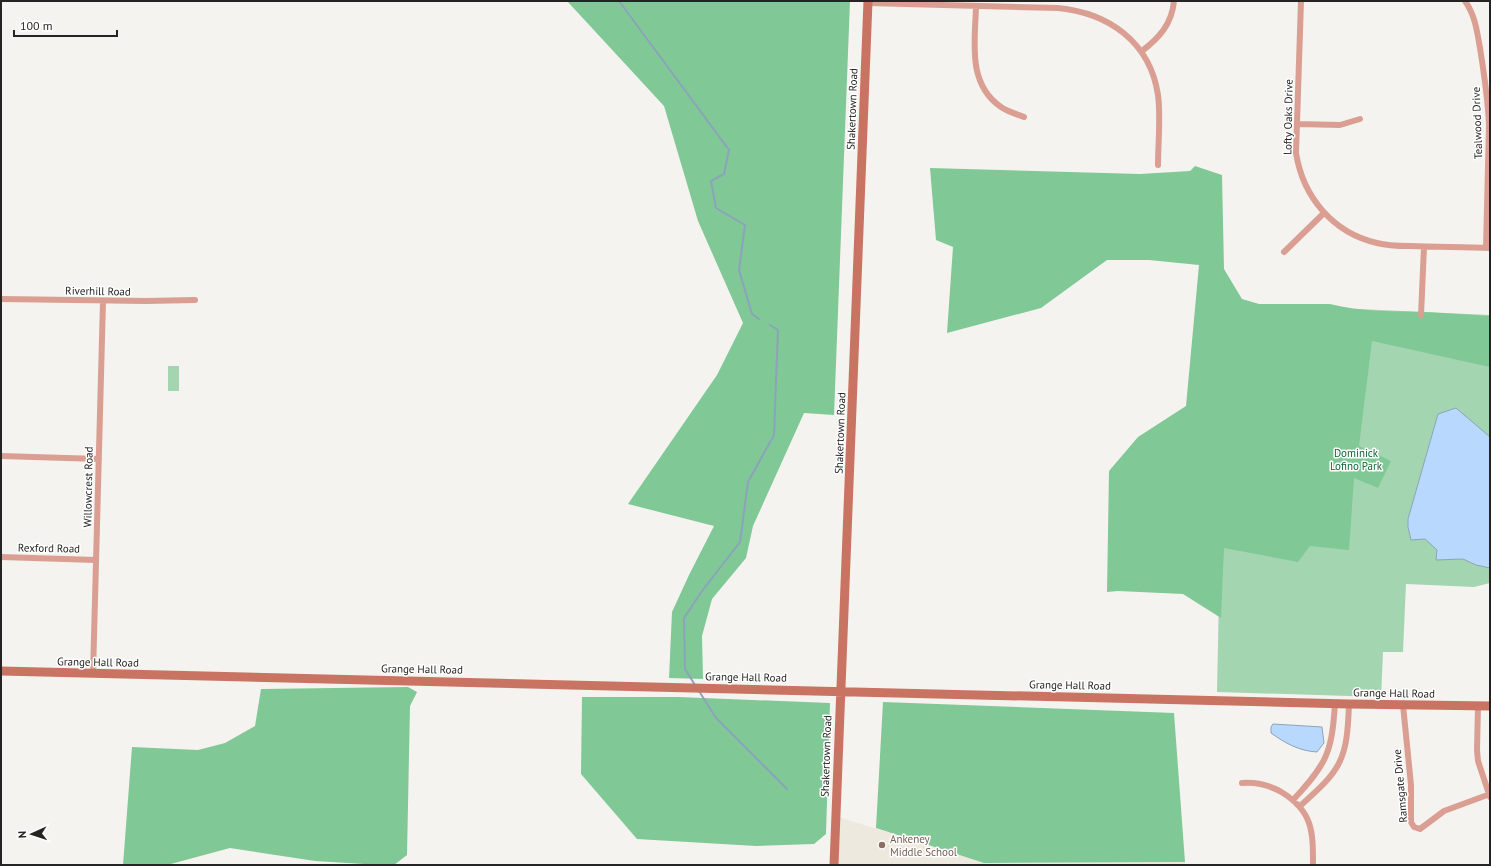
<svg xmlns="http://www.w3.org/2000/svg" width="1491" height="866" font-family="'PT Sans',sans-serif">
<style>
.built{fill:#eee9de}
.green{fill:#a4d5b1}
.forest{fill:#80c896}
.water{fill:#b8d9fd;stroke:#8ca3bc}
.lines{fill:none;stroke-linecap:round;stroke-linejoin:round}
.stream{stroke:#8ca3bc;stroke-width:2}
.street{stroke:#da9f92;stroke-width:6}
.secondary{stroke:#c97463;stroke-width:9}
.education-dot{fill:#8d6e63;stroke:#fff;stroke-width:1.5}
.labels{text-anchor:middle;stroke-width:3;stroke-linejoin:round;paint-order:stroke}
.street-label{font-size:11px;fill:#252423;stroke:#fff}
.park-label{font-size:11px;fill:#116335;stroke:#fff}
.education-label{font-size:11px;fill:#785e54;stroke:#fff;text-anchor:start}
</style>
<rect width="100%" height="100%" fill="#f5f3ef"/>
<!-- built -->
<path class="built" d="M 836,816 L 984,863 L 1185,862 L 1185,865 L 834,865 Z"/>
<!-- green -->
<path class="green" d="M 1225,303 L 1490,315 L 1490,583 L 1474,587 L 1406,584 L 1403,652 L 1383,652 L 1381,697 L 1217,692 Z
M 168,366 L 179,366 L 179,391 L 168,391 Z"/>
<!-- forest -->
<path class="forest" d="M 567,1 L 850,1 L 834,415 L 804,413 L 753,526 L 746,558 L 712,599 L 702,636 L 703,679 L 669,678 L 672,612 L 689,575 L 714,526 L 628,504 L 717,375 L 743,323 L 698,221 L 664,106 Z
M 1195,166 L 1222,175 L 1224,269 L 1242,299 L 1259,304 L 1330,304 C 1360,312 1393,311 1425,312 C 1447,313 1468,315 1490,316 L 1490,367 L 1372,341 L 1359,446 L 1391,461 L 1378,488 L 1354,478 L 1349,550 L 1310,546 L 1298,562 L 1224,548 L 1221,618 L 1183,594 L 1118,591 L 1107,592 L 1109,471 L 1138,437 L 1186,406 L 1199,265 L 1149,260 L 1107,260 L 1041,308 L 947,333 L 953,247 L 936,240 L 930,168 L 1140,174 L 1190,171 Z
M 408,687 L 417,692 L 410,706 L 407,855 L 394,865 L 381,865 L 315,861 L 230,848 L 167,865 L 123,865 L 132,747 L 198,750 L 225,743 L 255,726 L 261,689 Z
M 582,697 L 678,697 L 830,703 L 826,834 L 814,844 L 756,846 L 637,839 L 581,774 Z
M 883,702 L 1174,713 L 1185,862 L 984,863 L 876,828 Z"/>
<!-- water -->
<path class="water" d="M 1456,408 L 1490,437 L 1490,568 L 1476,565 L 1463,559 L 1436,560 L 1437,550 L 1425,539 L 1411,540 L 1408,527 L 1408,519 L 1438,414 Z
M 1273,724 L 1322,727 L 1324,743 L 1317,752 C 1299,751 1285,743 1271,733 L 1271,727 Z"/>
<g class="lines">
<!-- stream -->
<path class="stream" d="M 619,1 L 729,150 L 724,174 L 711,181 L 716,208 L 745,225 L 739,270 L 752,314 L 759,319
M 695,685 L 685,669 L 684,618 L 702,591 L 740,542 L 748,482 L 774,435 L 778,330 L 770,325
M 699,691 L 716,718 L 787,789"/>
<!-- street -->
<path class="street" d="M 1301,1 L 1296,153 C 1303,197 1333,233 1377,243 C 1388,246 1399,246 1410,246 C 1437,247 1463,247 1490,248
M 1465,1 C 1475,15 1477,31 1480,48 C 1484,73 1488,99 1489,125 L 1486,248
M 868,3 L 1058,8 C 1109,13 1150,42 1158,95 C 1161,118 1158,142 1158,165
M 976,7 C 975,41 967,84 1001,107 C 1008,112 1017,114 1024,117
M 1142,51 C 1159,38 1172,24 1174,1
M 1297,124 L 1340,125 L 1360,119
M 1284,252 L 1324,213
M 1,299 L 146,301 L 195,300
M 1421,315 L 1424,247
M 1,456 L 99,459
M 1,557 L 96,560
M 93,674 L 103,301
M 1403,705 L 1411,785 L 1411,822 L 1414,827 L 1420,829 L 1444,811 L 1490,794
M 1478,706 L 1477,750 L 1478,761 L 1490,797
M 1242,783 C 1257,782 1270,785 1283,793 C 1313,812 1313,832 1313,865
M 1293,800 C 1327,764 1332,752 1335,703
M 1300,806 C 1342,769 1347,760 1349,704"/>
<!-- secondary -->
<path class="secondary" d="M 1,671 L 1349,704 L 1490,706
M 834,865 L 868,1"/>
</g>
<!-- markers -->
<circle class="education-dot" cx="882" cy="845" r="4"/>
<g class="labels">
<!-- street labels -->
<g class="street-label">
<text transform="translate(852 109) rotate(-88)" y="4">Shakertown Road</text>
<text transform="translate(1288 117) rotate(-89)" y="4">Lofty Oaks Drive</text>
<text transform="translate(1477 123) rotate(-92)" y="4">Tealwood Drive</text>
<text transform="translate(98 291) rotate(1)" y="4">Riverhill Road</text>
<text transform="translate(840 433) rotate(-88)" y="4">Shakertown Road</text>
<text transform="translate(88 487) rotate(-89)" y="4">Willowcrest Road</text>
<text transform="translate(49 548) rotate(1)" y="4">Rexford Road</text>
<text transform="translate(98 662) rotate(1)" y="4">Grange Hall Road</text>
<text transform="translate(422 669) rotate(1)" y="4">Grange Hall Road</text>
<text transform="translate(746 677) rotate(1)" y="4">Grange Hall Road</text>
<text transform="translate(1070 685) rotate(1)" y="4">Grange Hall Road</text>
<text transform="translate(1394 693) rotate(1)" y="4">Grange Hall Road</text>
<text transform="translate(826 756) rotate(-88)" y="4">Shakertown Road</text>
<text transform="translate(1400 786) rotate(-95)" y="4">Ramsgate Drive</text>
</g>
<!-- park labels -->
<g class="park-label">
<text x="1356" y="457">Dominick<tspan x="1356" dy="13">Lofino Park</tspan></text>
</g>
<!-- education labels -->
<g class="education-label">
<text x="890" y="843">Ankeney<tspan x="890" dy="13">Middle School</tspan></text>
</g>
</g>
<!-- border -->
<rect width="1491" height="866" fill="none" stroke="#252423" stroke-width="4"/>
<!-- north arrow -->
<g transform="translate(32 834) rotate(267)" stroke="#ffffff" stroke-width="3" paint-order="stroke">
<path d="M0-3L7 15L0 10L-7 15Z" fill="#252423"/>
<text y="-6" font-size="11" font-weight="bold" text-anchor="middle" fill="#252423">N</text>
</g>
<!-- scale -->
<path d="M14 30v6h103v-6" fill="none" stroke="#252423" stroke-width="2"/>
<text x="20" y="30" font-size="12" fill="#252423" stroke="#ffffff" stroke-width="3" paint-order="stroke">100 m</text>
</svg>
